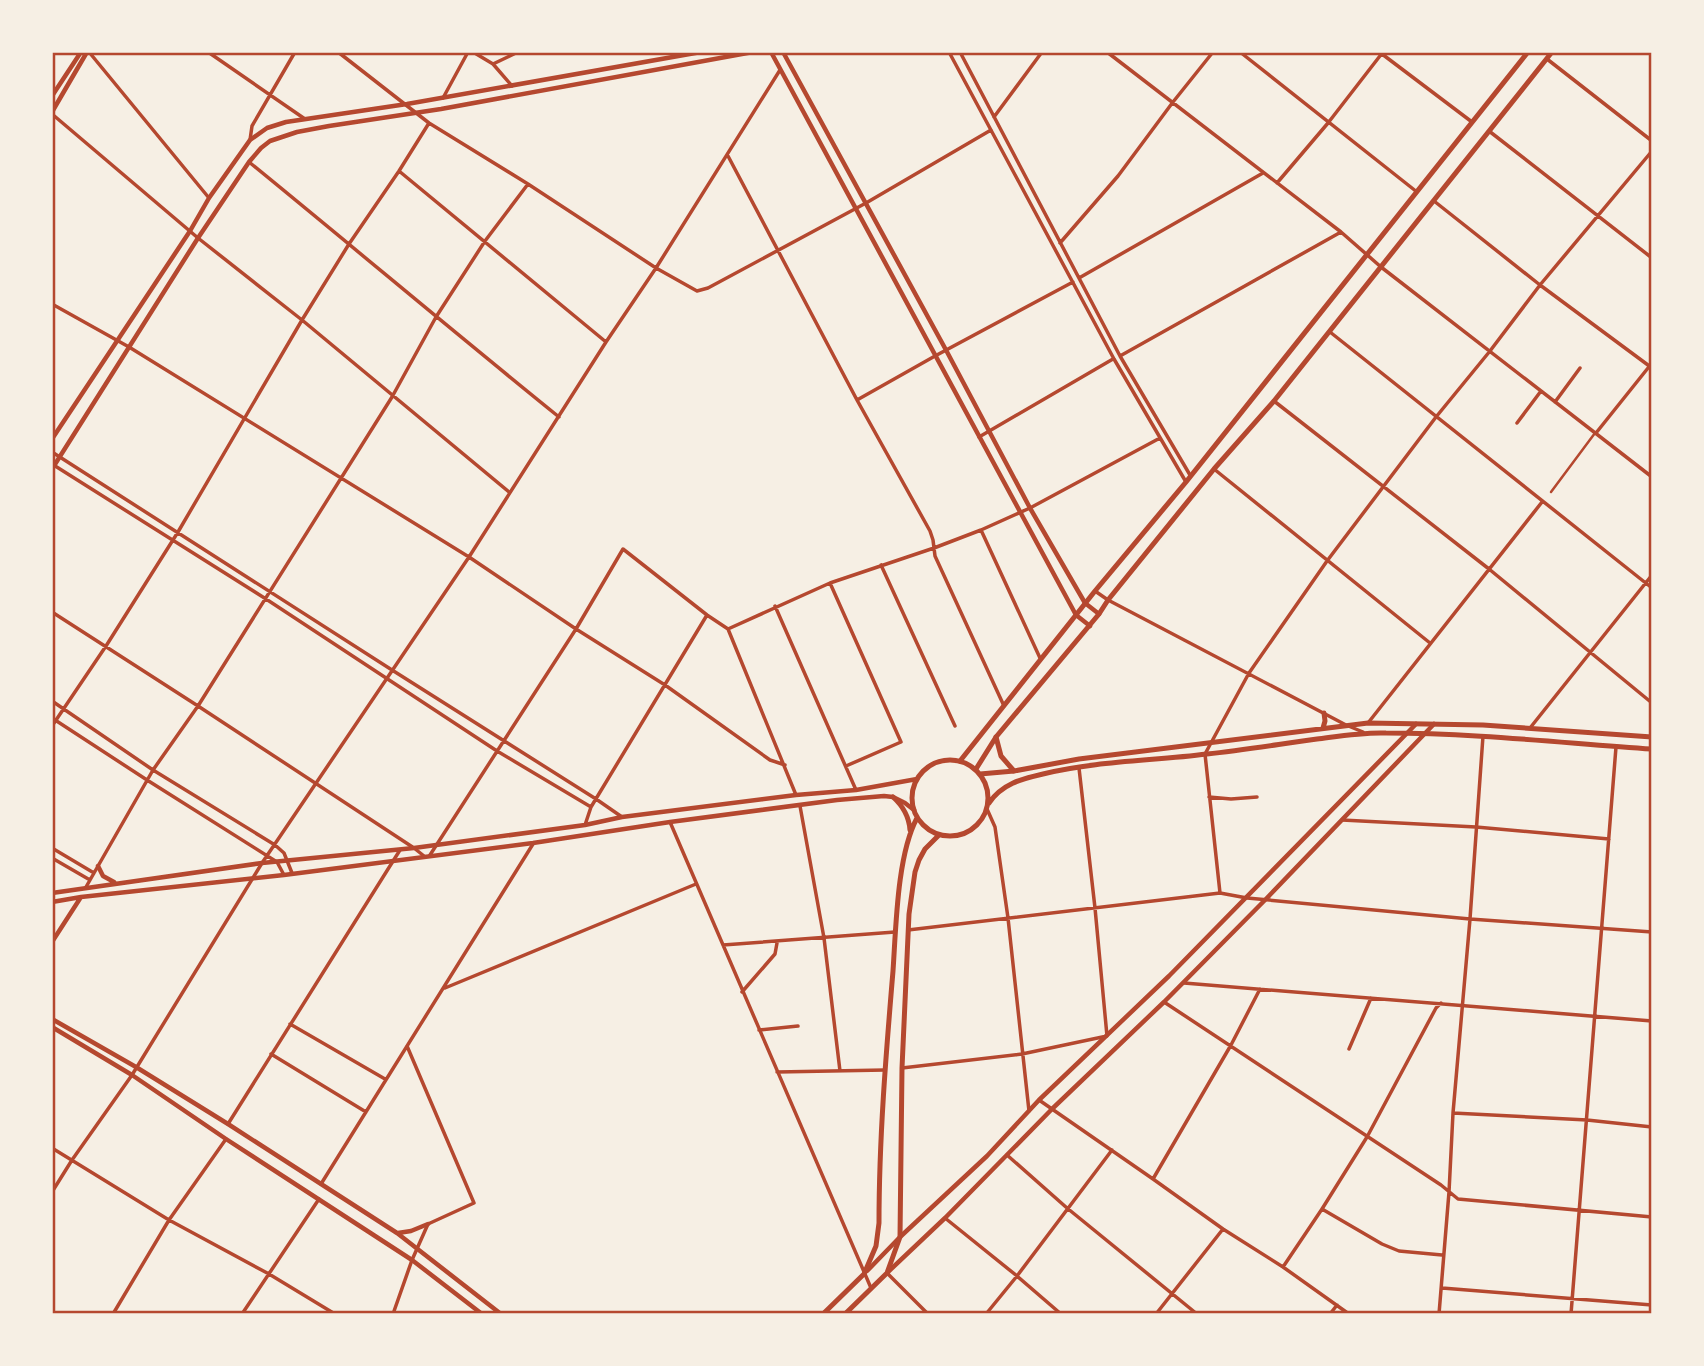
<svg xmlns="http://www.w3.org/2000/svg" width="1704" height="1366" font-family="'Alegreya Sans',sans-serif">
<style>
.lines{fill:none;stroke-linecap:round;stroke-linejoin:round}
.pedestrian{stroke:#b5482f;stroke-width:2.5}
.minor{stroke:#b5482f;stroke-width:3.5}
.tertiary{stroke:#b5482f;stroke-width:4.5}
.secondary{stroke:#b5482f;stroke-width:4.5}
.primary{stroke:#b5482f;stroke-width:5}
.trunk{stroke:#b5482f;stroke-width:5}
.neatline{fill:none;stroke:#b5482f;stroke-width:2.5}
</style>
<rect width="100%" height="100%" fill="#f6efe4"/>
<g class="lines">
<!-- pedestrian -->
<path class="pedestrian" d="M 1551,492 L 1595,433"/>
<!-- minor -->
<path class="minor" d="M 89,52 L 209,198
M 208,52 L 305,119
M 338,52 L 429,123 L 528,184 L 656,268 L 697,291 L 708,288 L 866,203 L 991,130
M 473,52 L 493,64 L 512,86
M 949,52 L 1114,359 L 1186,482
M 960,52 L 1120,356 L 1190,475
M 1107,52 L 1341,232 L 1381,267 L 1652,477
M 1240,52 L 1417,192
M 1382,54 L 1472,122
M 1547,59 L 1652,141
M 493,64 L 518,52
M 443,98 L 468,52
M 52,114 L 198,238 L 302,320 L 509,492
M 994,117 L 1042,52
M 1489,131 L 1652,258
M 250,140 L 252,126 L 295,52
M 728,156 L 857,400 L 930,531 L 933,540 L 935,556 L 1004,706
M 249,162 C 352,246 455,333 559,417
M 399,171 L 606,342
M 1277,183 L 1328,123 L 1383,52
M 1434,201 L 1540,285 L 1652,368
M 1060,243 L 1118,176 L 1173,102 L 1213,52
M 1079,278 L 1263,173
M 52,304 L 129,347 L 469,557 L 576,629 L 665,685 L 770,760 L 785,765
M 1330,332 L 1652,588
M 1120,356 L 1341,232
M 857,400 L 935,356 L 1073,282
M 1274,401 L 1489,569 L 1652,703
M 1555,402 L 1580,368
M 1517,423 L 1541,391
M 1596,433 L 1652,363
M 979,437 L 1113,359
M 52,452 L 392,670 L 596,799 L 622,817
M 52,464 L 266,599 L 497,751 L 591,807
M 1214,469 L 1430,643
M 981,530 L 1040,658
M 881,565 L 955,726
M 830,583 L 901,742 L 846,766
M 1095,591 L 1108,600 L 1346,725 L 1363,732
M 775,606 L 856,790
M 52,612 L 198,706 L 414,848 L 424,856
M 728,629 L 830,583 L 934,548 L 981,530 L 1030,508 L 1160,438
M 52,701 L 153,770 L 275,845 L 284,853 L 292,873
M 52,718 L 147,780 L 277,862 L 284,875
M 1368,723 L 1542,502
M 52,726 L 106,646 L 178,532 L 302,320 L 349,244 L 399,171 L 429,123
M 1530,728 L 1652,575
M 1209,797 L 1231,799 L 1257,797
M 800,806 L 824,938 L 840,1071
M 987,809 L 995,827 L 1008,918 L 1029,1111
M 1342,820 L 1476,827 L 1609,839
M 670,822 L 871,1288
M 585,825 L 591,807 L 707,615
M 52,848 L 94,873
M 430,855 L 576,629 L 623,549 L 707,615 L 728,629 L 796,795
M 52,858 L 90,880
M 86,887 L 153,770 L 198,706 L 392,397 L 436,317 L 485,241 L 528,184
M 1220,893 L 1205,754 L 1249,673 L 1327,561 L 1436,417 L 1490,351 L 1540,285 L 1652,151
M 908,930 L 1220,893 L 1247,898 L 1470,919 L 1652,932
M 723,945 L 895,932
M 1184,983 L 1652,1021
M 445,988 L 696,884
M 742,992 L 775,954 L 777,943
M 1164,1002 L 1441,1185 L 1458,1199 L 1652,1217
M 290,1024 L 385,1079
M 759,1030 L 798,1026
M 1349,1049 L 1371,998
M 271,1054 L 366,1112
M 902,1068 L 1022,1054 L 1107,1036 L 1095,908 L 1079,768
M 777,1072 L 885,1070
M 1039,1100 L 1153,1179 L 1223,1229 L 1283,1267 L 1349,1314
M 1453,1113 L 1587,1120 L 1652,1127
M 228,1124 L 400,850
M 52,1148 L 169,1220 L 269,1274 L 335,1314
M 1007,1155 L 1067,1208 L 1197,1314
M 1153,1179 L 1231,1045 L 1260,989
M 321,1184 L 533,844
M 52,1192 L 72,1160 L 132,1075 L 262,863 L 469,557 L 606,342 L 656,268 L 780,70
M 1322,1209 L 1382,1244 L 1399,1251 L 1442,1255
M 945,1218 L 1017,1276 L 1061,1314
M 1283,1267 L 1322,1209 L 1367,1137 L 1436,1008 L 1441,1003
M 887,1273 L 928,1314
M 1442,1288 L 1652,1305
M 113,1314 L 169,1220 L 226,1139
M 242,1314 L 319,1199
M 393,1314 L 412,1260 L 428,1224 L 474,1203 L 407,1046
M 986,1314 L 1017,1276 L 1112,1150
M 1156,1314 L 1223,1229
M 1330,1314 L 1337,1305
M 1439,1314 L 1449,1192 L 1453,1113 L 1470,919 L 1483,736
M 1571,1314 L 1616,747"/>
<!-- tertiary -->
<path class="tertiary" d="M 52,439 L 190,231 L 209,198 L 250,140 L 267,128 L 286,122 L 407,104 L 701,52
M 52,469 L 198,238 L 249,162 L 261,148 L 270,141 L 297,132 L 329,126 L 441,109 L 753,52
M 867,1271 L 900,1237 L 987,1156 L 1039,1100 L 1169,976 L 1416,724
M 888,1272 L 945,1218 L 1052,1109 L 1164,1002 L 1265,900 L 1434,724"/>
<!-- secondary -->
<path class="secondary" d="M 771,52 L 1076,615 L 1090,626
M 783,52 L 946,350 L 1030,508 L 1085,603 L 1099,614
M 52,96 L 81,52
M 52,112 L 87,52
M 98,866 L 103,876 L 114,882
M 52,893 L 262,863 L 414,848 L 585,825 L 622,817 L 796,795 L 856,790 L 917,779
M 52,902 L 81,897 L 284,875 L 533,843 L 670,822 L 837,800 L 884,796 L 893,797 L 905,803 L 914,810
M 52,942 L 81,897
M 52,1019 L 136,1067 L 228,1124 L 397,1233 L 501,1314
M 52,1027 L 132,1075 L 226,1139 L 412,1260 L 482,1314
M 398,1233 L 411,1231 L 428,1224"/>
<!-- primary -->
<path class="primary" d="M 960,761 L 1095,591 L 1186,482 L 1528,52
M 976,769 L 996,737 L 1099,614 L 1108,600 L 1214,469 L 1274,401 L 1552,52"/>
<!-- trunk -->
<path class="trunk" d="M 1323,728 L 1325,721 L 1324,713
M 996,737 L 1001,756 L 1014,771
M912 798a38 38 0 1 1 76 0a38 38 0 1 1-76 0Z
M 980,774 L 1014,771 L 1079,759 L 1368,723 L 1483,725 L 1652,737
M 893,797 C 903,806 909,816 910,830
M 989,803 C 1002,784 1021,779 1043,774 C 1096,761 1152,761 1207,754 C 1244,750 1280,744 1317,739 C 1340,736 1363,732 1386,733 C 1475,733 1563,743 1652,749
M 823,1314 L 864,1274 L 876,1246 L 879,1223 C 879,1139 886,1054 893,971 C 896,928 897,855 917,818
M 845,1314 L 887,1273 L 900,1237 L 902,1068 L 909,914 L 915,872 L 919,860 L 925,849 L 939,835"/>
</g>
<!-- border -->
<rect width="1704" height="1366" fill="none" stroke="#f6efe4" stroke-width="108"/>
<rect x="54" y="54" width="1596" height="1258" class="neatline"/>
</svg>
